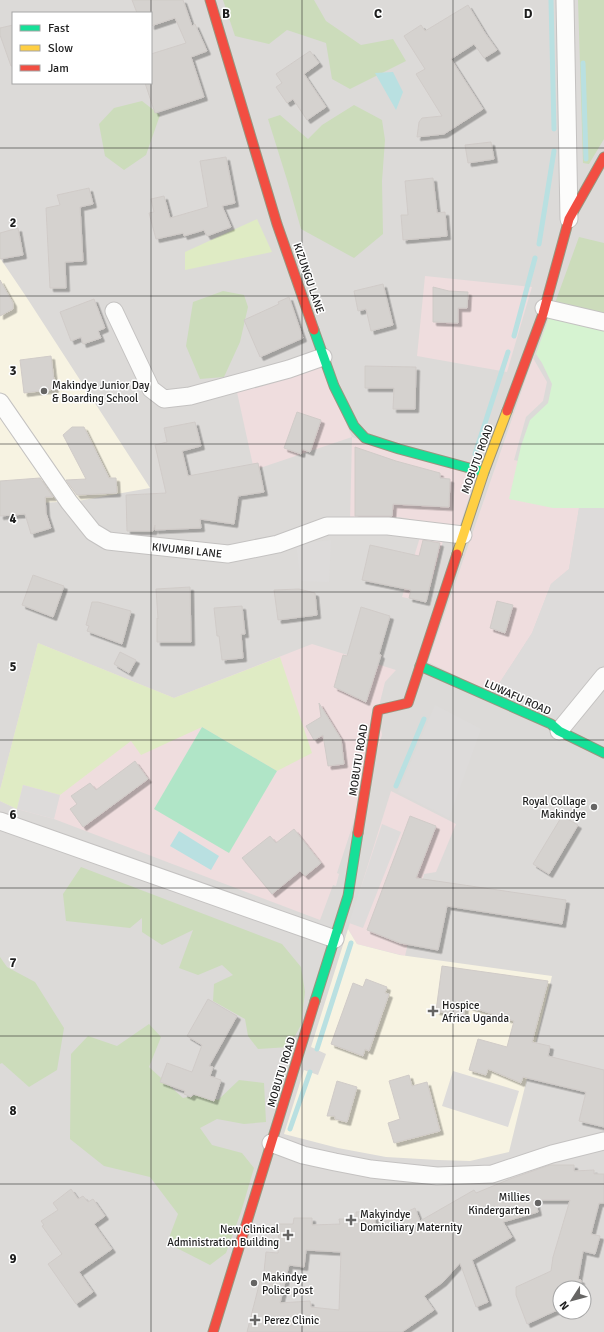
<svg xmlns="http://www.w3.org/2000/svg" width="604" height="1332" font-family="Signika,sans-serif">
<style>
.residential{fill:#dcdad8;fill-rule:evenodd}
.commercial{fill:#efddde}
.education{fill:#f7f3e2}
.grass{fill:#dfebc4}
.forest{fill:#ccdcbb}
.park{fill:#d6f3d1}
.pitch{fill:#b0e5c7}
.parking{fill:#dddbda}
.water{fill:#b9e0e1}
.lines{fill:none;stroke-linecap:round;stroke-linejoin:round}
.stream{stroke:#b9e0e1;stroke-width:5}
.building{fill:#d5d2cf;stroke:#d0cbc8;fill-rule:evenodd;filter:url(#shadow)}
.street-casing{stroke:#c4c2c1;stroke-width:19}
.fast-casing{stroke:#98957e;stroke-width:11}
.slow-casing{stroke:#98957e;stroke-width:11}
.jam-casing{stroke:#98957e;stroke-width:11}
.street{stroke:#fcfcfb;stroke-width:17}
.fast{stroke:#16e098;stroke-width:9}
.slow{stroke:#ffcf43;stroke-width:9}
.jam{stroke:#f24e42;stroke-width:9}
.grid{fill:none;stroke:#1e1e1e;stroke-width:1;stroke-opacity:0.55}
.poi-dot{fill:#666564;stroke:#fff;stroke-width:1.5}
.labels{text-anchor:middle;stroke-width:3;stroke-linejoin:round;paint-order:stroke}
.street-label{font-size:11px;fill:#1e1e1e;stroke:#fff}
.poi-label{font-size:11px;fill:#1e1e1e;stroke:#fff;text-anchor:start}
.grid-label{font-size:13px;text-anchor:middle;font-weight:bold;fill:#1e1e1e;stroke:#fff;stroke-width:3;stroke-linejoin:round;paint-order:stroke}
</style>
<defs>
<filter id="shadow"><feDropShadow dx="3.5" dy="3.5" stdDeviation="0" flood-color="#0004"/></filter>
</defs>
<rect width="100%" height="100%" fill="#edeae7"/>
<!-- residential -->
<path class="residential" d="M 0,0 L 604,0 L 604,1332 L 0,1332 ZM 13,13 L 151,13 L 151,83 L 13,83 ZM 560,1288 L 584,1288 L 584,1312 L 560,1312 Z"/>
<!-- commercial -->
<path class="commercial" d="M 425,276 L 532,287 L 507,372 L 417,356 Z
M 317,356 L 352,437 L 476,476 L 459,528 L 399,517 L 350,523 L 352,437 L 254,470 L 235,383 Z
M 533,358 L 547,382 L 543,401 L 526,417 L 514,460 L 561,471 L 553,508 L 579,508 L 569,569 L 551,584 L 532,633 L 493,693 L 428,662 Z
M 420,537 L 443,541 L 426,602 L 402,597 Z
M 38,643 L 174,698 L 312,644 L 396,670 L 385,682 L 378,710 L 382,735 L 337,873 L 339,874 L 336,886 L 333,885 L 320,920 L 54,819 L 17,809 L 0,801 L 0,790 Z
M 391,791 L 456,824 L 436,872 L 424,874 L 405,956 L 357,944 L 348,929 Z"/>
<!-- education -->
<path class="education" d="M 0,258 L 25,295 L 150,488 L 78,501 L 0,505 Z
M 348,929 L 357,944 L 400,955 L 552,976 L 509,1152 L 470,1161 L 438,1160 L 386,1157 L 338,1148 L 284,1134 L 304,1070 L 318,1075 L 326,1054 L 311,1047 Z"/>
<!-- grass -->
<path class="grass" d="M 257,219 L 272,252 L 185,270 L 185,252 Z
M 38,643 L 174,698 L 280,657 L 312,753 L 277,771 L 202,727 L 141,755 L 131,741 L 60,795 L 23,785 L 17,809 L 0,801 L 0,790 Z"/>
<!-- forest -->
<path class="forest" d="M 223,0 L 314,0 L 326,21 L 361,45 L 393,39 L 406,61 L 350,89 L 332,79 L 326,43 L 287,30 L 269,44 L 235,36 Z
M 578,0 L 604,0 L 604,139 L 589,164 L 583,163 Z
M 142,101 L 160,115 L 146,155 L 124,170 L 105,156 L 99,124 L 114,108 Z
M 354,105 L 382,120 L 385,140 L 382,181 L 383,234 L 354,258 L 301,229 L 288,183 L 268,119 L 280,115 L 308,139 L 322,125 Z
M 579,237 L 604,243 L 604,315 L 555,303 Z
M 223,291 L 244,295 L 248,307 L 240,342 L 224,377 L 200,379 L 186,346 L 193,302 Z
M 81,867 L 282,944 L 301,967 L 305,992 L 301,1025 L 289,1047 L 258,1049 L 248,1036 L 245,1019 L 213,1001 L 214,984 L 233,975 L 222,965 L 198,975 L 179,968 L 193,930 L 162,945 L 142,932 L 142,918 L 130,928 L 66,921 L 63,894 Z
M 0,957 L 7,967 L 35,982 L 64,1028 L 57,1070 L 29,1087 L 2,1063 L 0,1064 Z
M 149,1024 L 161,1037 L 149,1067 L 183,1098 L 201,1094 L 218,1100 L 239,1080 L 264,1083 L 266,1122 L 244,1124 L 217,1119 L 200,1128 L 212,1145 L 242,1153 L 254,1168 L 241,1212 L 226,1253 L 210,1265 L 167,1243 L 178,1214 L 150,1177 L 104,1166 L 70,1139 L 71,1054 L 88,1036 L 117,1046 Z"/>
<!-- park -->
<path class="park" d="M 549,317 L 604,329 L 604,508 L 553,508 L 509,499 L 521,446 L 530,420 L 548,403 L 552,384 L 542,363 L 536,354 Z"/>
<!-- pitch -->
<path class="pitch" d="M 202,727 L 277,771 L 229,853 L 154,809 Z"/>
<!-- parking -->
<path class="parking" d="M 579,508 L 604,508 L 604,664 L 559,723 L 493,693 L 532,633 L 551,584 L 569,569 Z
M 331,540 L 329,582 L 301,581 L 296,544 Z
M 435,705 L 481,729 L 449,818 L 398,792 Z
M 23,785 L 60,795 L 54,819 L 17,809 Z
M 382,824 L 401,832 L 363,928 L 349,923 Z
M 453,1071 L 519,1091 L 508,1127 L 442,1106 Z"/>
<!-- water -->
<path class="water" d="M 393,72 L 403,92 L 396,110 L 375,73 Z
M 179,831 L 219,856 L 211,870 L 170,846 Z"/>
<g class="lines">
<!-- stream -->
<path class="stream" d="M 551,0 L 554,129
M 583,63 L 586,159
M 539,244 L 554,151
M 514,336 L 535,258
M 475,454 L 508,352
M 396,786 L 424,719
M 317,1049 L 351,943
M 290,1129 L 310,1072"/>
</g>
<!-- building -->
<path class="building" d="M 132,0 L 183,0 L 192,26 L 195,24 L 207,51 L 191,57 L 204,97 L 155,113 L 145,83 L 151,83 L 151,54 L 186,43 L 175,18 L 151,26 L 151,13 L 137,13 Z
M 468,5 L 485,33 L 497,50 L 484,58 L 474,44 L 451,59 L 483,109 L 444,134 L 417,137 L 419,122 L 422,118 L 442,116 L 416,74 L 425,69 L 404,36 L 421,25 L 425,31 Z
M 13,25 L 13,66 L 11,66 L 0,35 L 0,28 Z
M 310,51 L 319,63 L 304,74 L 326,107 L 307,120 L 293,99 L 287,103 L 276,87 L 282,83 L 276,74 Z
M 491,142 L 494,159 L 468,163 L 465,145 Z
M 226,157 L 235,203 L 222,206 L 231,227 L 207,236 L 204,230 L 184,236 L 183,233 L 156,239 L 149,213 L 154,212 L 151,199 L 164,196 L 170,218 L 208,207 L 200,161 Z
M 433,178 L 437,213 L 445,212 L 447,236 L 403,240 L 401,215 L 408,215 L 405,181 Z
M 89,188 L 93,204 L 80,207 L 83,261 L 65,262 L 66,288 L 50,288 L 46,208 L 60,205 L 57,195 Z
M 18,228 L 23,255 L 0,259 L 0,233 Z
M 0,280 L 13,303 L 13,309 L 0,316 Z
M 383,284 L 393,325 L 371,331 L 366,309 L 358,311 L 354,291 Z
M 433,287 L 449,291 L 468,292 L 467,308 L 458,308 L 458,323 L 433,322 Z
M 289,297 L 303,338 L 260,357 L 244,320 L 279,304 L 278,302 Z
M 94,299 L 105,328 L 98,331 L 101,338 L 83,344 L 81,337 L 71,341 L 60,312 Z
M 51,356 L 55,389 L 24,393 L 20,360 Z
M 365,366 L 416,367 L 415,409 L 393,409 L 394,388 L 365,388 Z
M 297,412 L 321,420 L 310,452 L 302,449 L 301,454 L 284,448 Z
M 195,422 L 201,446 L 182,451 L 188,476 L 258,463 L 264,492 L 238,496 L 234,524 L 200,519 L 201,528 L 155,530 L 155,525 L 153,531 L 127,531 L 126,495 L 166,493 L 155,445 L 167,442 L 164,428 Z
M 72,427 L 84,427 L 109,478 L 116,478 L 117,493 L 77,495 L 66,480 L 86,479 L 63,435 Z
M 355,447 L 396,461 L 440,473 L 440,478 L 450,479 L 449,507 L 393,504 L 392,516 L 355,516 Z
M 40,478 L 53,497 L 45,497 L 46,513 L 51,528 L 31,534 L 25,514 L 0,516 L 0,481 Z
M 423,540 L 440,543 L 426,602 L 409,598 L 411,590 L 362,580 L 370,545 L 419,556 Z
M 33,575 L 64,586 L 53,617 L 22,605 Z
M 190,587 L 191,642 L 157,642 L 157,618 L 158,619 L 156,589 Z
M 299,589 L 315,593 L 317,615 L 278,620 L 274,590 Z
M 497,601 L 513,605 L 505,633 L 490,628 Z
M 92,602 L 98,602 L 131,611 L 122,644 L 87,631 L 89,626 L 86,625 Z
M 242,606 L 245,634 L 241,634 L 243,658 L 222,660 L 219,636 L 217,636 L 214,608 Z
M 361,607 L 390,616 L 379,654 L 381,655 L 366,702 L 334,687 L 343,655 L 347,656 Z
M 120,652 L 136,660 L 129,673 L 114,664 Z
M 319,703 L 341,739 L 344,764 L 328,766 L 323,735 L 314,740 L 306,726 L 321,717 Z
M 135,761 L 148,779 L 83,827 L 70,809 L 77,804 L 71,796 L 90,783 L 96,790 Z
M 410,816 L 436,826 L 416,878 L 566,900 L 562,924 L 447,906 L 438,950 L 400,943 L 367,930 Z
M 562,816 L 578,825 L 549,874 L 533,864 Z
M 294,829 L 321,863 L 305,876 L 300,871 L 272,894 L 242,858 L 270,836 L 276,843 Z
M 442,966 L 548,981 L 532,1042 L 550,1046 L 548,1056 L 604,1070 L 604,1127 L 579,1121 L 586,1092 L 523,1077 L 521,1083 L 488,1069 L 486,1075 L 469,1070 L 478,1039 L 507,1047 L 514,1021 L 465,1005 L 464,1015 L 436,1011 Z
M 366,979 L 387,987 L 385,993 L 389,994 L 369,1051 L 365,1049 L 363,1056 L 331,1044 L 353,983 L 363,987 Z
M 208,999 L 237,1016 L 209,1066 L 213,1067 L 210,1076 L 221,1080 L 214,1101 L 193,1094 L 191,1097 L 184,1094 L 185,1091 L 160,1082 L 167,1063 L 192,1072 L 202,1045 L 187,1036 Z
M 409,1075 L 412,1086 L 427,1082 L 440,1131 L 394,1143 L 388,1123 L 400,1119 L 389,1081 Z
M 337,1081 L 357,1087 L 347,1122 L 335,1119 L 335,1116 L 327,1116 Z
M 550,1165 L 574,1165 L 574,1171 L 594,1170 L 594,1174 L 604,1174 L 604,1203 L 599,1203 L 591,1234 L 600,1236 L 595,1254 L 583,1251 L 578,1279 L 581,1280 L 580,1288 L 560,1288 L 560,1311 L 555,1311 L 527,1324 L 516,1295 L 516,1287 L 551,1271 L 553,1257 L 570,1200 L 535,1200 L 538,1212 L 503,1222 L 512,1237 L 472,1260 L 488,1302 L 476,1307 L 460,1263 L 443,1282 L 424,1296 L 434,1310 L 402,1332 L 247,1332 L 260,1281 L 263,1282 L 266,1252 L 278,1253 L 279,1224 L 293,1224 L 294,1218 L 312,1218 L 312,1225 L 340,1224 L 339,1219 L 356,1219 L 356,1212 L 375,1211 L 375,1226 L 415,1208 L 420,1221 L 474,1190 L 476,1193 L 510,1179 ZM 306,1250 L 341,1252 L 339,1310 L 311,1307 L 310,1301 L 280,1303 L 289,1265 L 304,1267 Z
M 71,1189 L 78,1199 L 83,1196 L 88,1202 L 93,1199 L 105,1216 L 94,1224 L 112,1249 L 79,1272 L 93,1292 L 76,1304 L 48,1264 L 62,1254 L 42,1226 L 44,1225 L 41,1221 L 58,1210 L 53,1203 Z"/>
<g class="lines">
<!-- street casing -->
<g class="street-casing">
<path id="street" d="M 565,0 L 569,219
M 544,308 L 604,322
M 114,311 L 151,389 L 164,399 L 190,396 L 289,369 L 323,357
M 0,402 L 69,502 L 93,532 L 108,541 L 228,554 L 278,544 L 327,526 L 388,526 L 463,535
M 559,731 L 604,676
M 0,821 L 335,939
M 271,1143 L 303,1155 L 335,1162 L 371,1169 L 437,1176 L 492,1174 L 552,1154 L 604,1141"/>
</g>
<!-- fast casing -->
<g class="fast-casing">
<path id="fast" d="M 314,330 L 334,386 L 354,426 L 365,438 L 399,449 L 484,472
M 420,666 L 551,724 L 559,731 L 604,753
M 315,1001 L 348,896 L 358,833"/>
</g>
<!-- slow casing -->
<g class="slow-casing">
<path id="slow" d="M 457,554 L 484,472 L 507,411"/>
</g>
<!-- jam casing -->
<g class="jam-casing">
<path id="jam" d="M 210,0 L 277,224 L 314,330
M 507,411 L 543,314 L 569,219 L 604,157
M 358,833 L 378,710 L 408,703 L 457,554
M 213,1332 L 315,1001"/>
</g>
<!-- street -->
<use href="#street" class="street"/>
<!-- fast -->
<use href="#fast" class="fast"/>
<!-- slow -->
<use href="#slow" class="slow"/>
<!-- jam -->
<use href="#jam" class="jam"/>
</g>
<!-- grid -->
<path class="grid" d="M 151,0 L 151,13M 302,0 L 302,1332M 453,0 L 453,1332M 151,13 L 151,83M 151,83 L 151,1332M 0,148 L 604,148M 0,296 L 604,296M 0,444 L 604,444M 0,592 L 604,592M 0,740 L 604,740M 0,888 L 604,888M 0,1036 L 604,1036M 0,1184 L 604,1184"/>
<!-- markers -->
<g class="poi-dot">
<circle cx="44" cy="391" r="4"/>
<circle cx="594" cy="807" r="4"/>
<path d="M431 1005h4v4h4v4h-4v4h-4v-4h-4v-4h4z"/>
<circle cx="538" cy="1203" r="4"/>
<path d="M349 1214h4v4h4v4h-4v4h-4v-4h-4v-4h4z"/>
<path d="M286 1229h4v4h4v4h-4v4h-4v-4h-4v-4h4z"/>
<circle cx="254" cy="1283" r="4"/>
<path d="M253 1314h4v4h4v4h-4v4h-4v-4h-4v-4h4z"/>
</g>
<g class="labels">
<!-- street labels -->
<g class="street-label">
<text transform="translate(309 278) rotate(71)" y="4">KIZUNGU LANE</text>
<text transform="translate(477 459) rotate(-70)" y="4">MOBUTU ROAD</text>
<text transform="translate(187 550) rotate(6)" y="4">KIVUMBI LANE</text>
<text transform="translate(518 697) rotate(24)" y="4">LUWAFU ROAD</text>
<text transform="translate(358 760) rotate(-81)" y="4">MOBUTU ROAD</text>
<text transform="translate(281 1072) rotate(-73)" y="4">MOBUTU ROAD</text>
</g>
<!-- poi labels -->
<g class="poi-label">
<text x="52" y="389">Makindye Junior Day<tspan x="52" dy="13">&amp; Boarding School</tspan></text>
<text x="586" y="805" text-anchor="end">Royal Collage<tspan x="586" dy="13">Makindye</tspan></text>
<text x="442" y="1009">Hospice<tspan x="442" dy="13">Africa Uganda</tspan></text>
<text x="530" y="1201" text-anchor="end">Millies<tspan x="530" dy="13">Kindergarten</tspan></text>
<text x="360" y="1218">Makyindye<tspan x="360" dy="13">Domiciliary Maternity</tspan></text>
<text x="279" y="1233" text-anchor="end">New Clinical<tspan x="279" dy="13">Administration Building</tspan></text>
<text x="262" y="1281">Makindye<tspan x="262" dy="13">Police post</tspan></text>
<text x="264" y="1324">Perez Clinic</text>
</g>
</g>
<g class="grid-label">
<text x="226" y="18">B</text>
<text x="378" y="18">C</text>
<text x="528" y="18">D</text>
<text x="13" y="227">2</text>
<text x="13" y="375">3</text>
<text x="13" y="523">4</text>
<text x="13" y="671">5</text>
<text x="13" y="819">6</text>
<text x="13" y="967">7</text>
<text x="13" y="1115">8</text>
<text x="13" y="1263">9</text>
</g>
<!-- legend -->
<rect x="12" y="12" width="140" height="72" fill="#ffffff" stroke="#a5a5a5"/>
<rect x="20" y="25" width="20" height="6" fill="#16e098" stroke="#a5a5a5"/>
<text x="48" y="32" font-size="12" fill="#1e1e1e">Fast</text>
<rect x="20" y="45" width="20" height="6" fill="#ffcf43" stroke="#a5a5a5"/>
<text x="48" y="52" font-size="12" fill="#1e1e1e">Slow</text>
<rect x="20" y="65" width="20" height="6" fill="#f24e42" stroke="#a5a5a5"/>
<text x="48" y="72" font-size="12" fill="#1e1e1e">Jam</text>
<!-- north arrow -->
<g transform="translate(572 1300) rotate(234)"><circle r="19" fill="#ffffff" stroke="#a5a5a5"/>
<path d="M0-3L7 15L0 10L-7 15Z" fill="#666564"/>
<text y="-6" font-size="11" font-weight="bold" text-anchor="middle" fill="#1e1e1e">N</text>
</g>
</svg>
